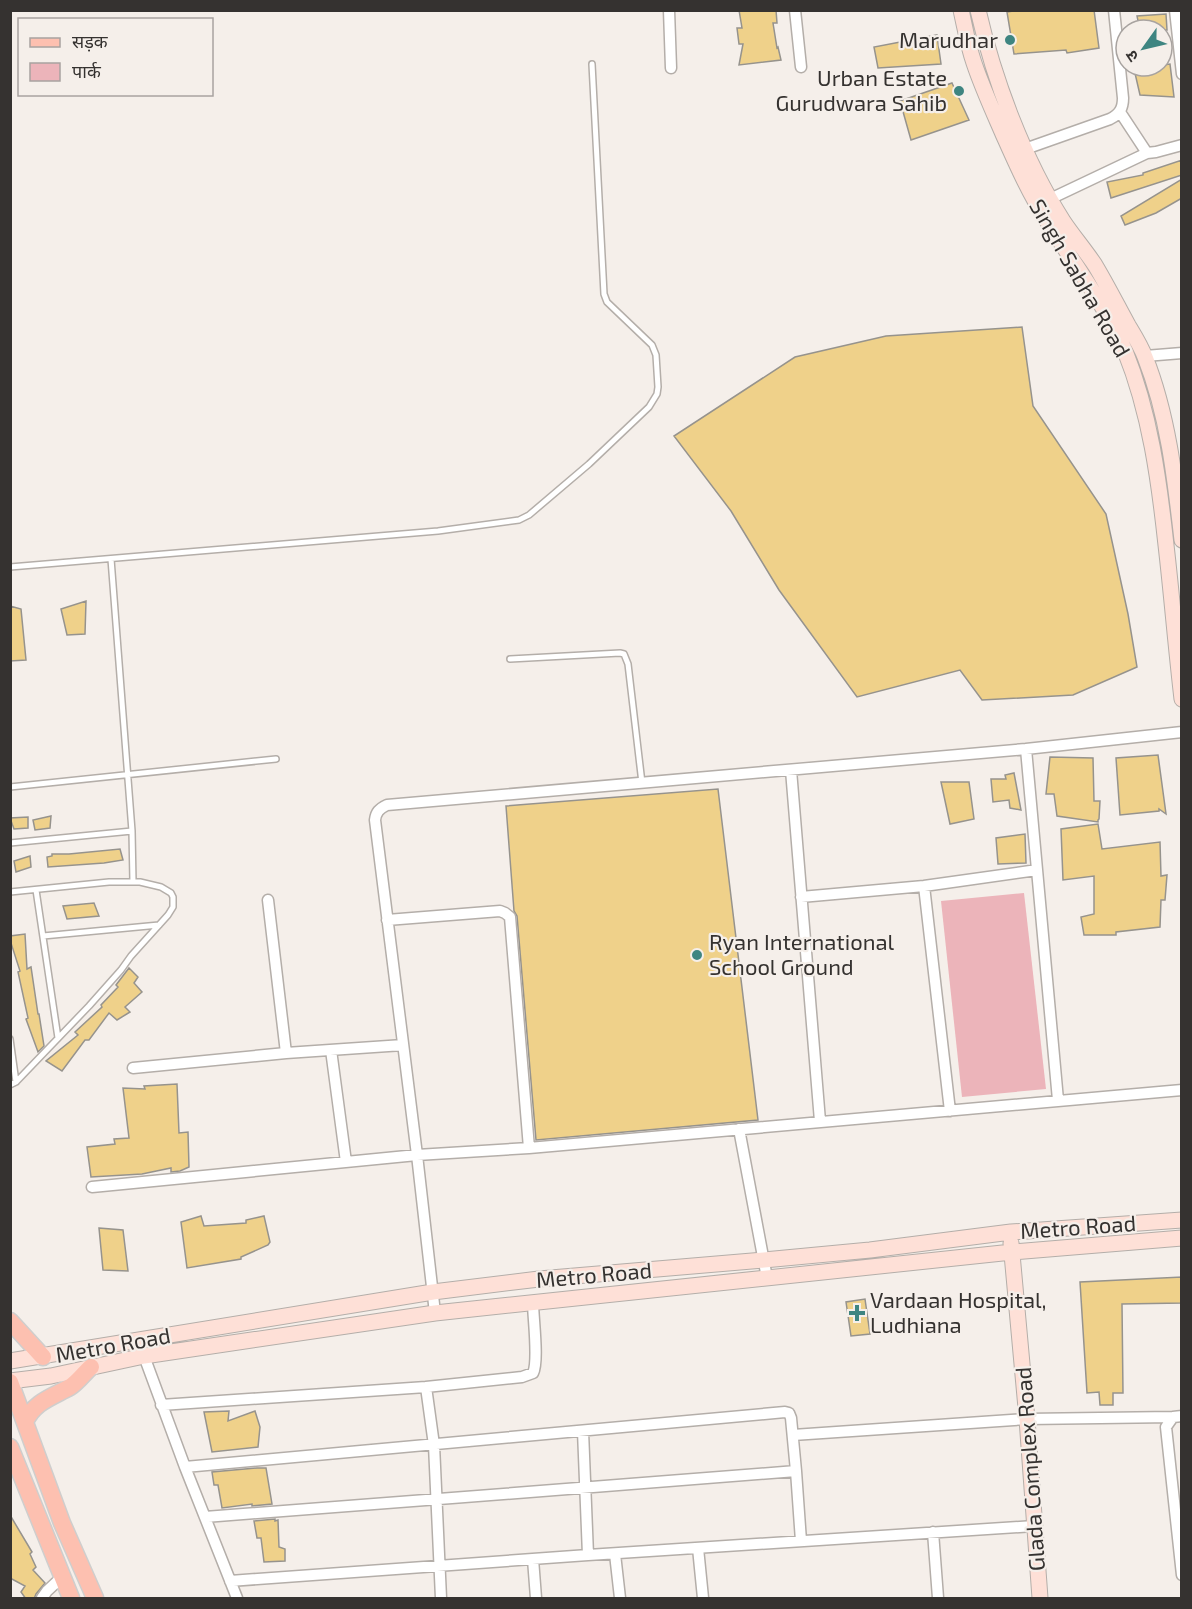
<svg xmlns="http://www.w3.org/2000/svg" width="1192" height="1609" font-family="'Exo 2','Noto Sans Devanagari',sans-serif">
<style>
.green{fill:#ecb4ba}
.building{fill:#efd18a;stroke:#96938d;stroke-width:1.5}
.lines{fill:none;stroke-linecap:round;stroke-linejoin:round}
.lane-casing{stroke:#b4aea9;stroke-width:8}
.street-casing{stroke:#b4aea9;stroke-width:13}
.secondary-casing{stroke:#b4aea9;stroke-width:17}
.primary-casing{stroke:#cfcecd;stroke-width:19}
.lane{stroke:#fff;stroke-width:5}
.street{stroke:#fff;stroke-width:10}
.secondary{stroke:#fee0d7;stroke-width:15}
.primary{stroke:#fdc0b0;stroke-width:16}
.poi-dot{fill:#3e8581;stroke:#f5efea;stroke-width:2}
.labels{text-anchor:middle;stroke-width:4.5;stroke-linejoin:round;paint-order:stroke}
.poi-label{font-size:22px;fill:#353230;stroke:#f5efea;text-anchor:end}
.street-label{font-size:22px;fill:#353230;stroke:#f5efea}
</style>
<rect width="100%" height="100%" fill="#f5efea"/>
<!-- green -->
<path class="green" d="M 1024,893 L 1046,1089 L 962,1097 L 941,901 Z"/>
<!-- building -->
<path class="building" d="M 739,10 L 776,10 L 777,23 L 773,23 L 777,48 L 778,47 L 781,60 L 739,65 L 743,44 L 739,44 L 737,28 L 742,28 Z
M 1019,10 L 1094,10 L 1099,48 L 1067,53 L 1066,50 L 1014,54 L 1007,12 Z
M 1166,14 L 1167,30 L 1140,30 L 1137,16 Z
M 937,35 L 941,64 L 878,68 L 874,47 Z
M 1170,64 L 1174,97 L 1140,95 L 1134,69 Z
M 952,83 L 969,120 L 911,140 L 900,101 Z
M 1182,160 L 1182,175 L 1111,198 L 1107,182 L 1143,175 L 1143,173 Z
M 1182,179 L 1182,198 L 1156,213 L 1125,225 L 1121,216 Z
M 1022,327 L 1033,406 L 1106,514 L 1128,614 L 1137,667 L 1073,695 L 982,700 L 960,670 L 857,697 L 779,590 L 731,511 L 674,436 L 795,357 L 886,336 Z
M 86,601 L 85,634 L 67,635 L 61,609 Z
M 10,606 L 21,609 L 26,660 L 10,661 Z
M 1158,755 L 1166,814 L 1159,809 L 1159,811 L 1120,815 L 1116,758 Z
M 1050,757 L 1093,758 L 1094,801 L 1100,801 L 1099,819 L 1098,820 L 1098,822 L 1057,816 L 1054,794 L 1046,794 Z
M 1014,773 L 1021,810 L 1010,808 L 1009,800 L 993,802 L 991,779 L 1006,779 L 1005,775 Z
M 941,782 L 969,782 L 974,819 L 950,824 Z
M 718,789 L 758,1120 L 536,1140 L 517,916 L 514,911 L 506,806 Z
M 51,816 L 50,828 L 35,830 L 33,820 Z
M 28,817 L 28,828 L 14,829 L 10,818 Z
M 1098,824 L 1102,849 L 1160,842 L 1161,876 L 1167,875 L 1165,900 L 1161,900 L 1160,927 L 1116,932 L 1116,935 L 1084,935 L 1081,917 L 1094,914 L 1094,876 L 1063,880 L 1061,829 Z
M 1025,834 L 1026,863 L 998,864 L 996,838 Z
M 120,849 L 123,860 L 104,863 L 48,867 L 47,857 L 52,856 L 52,854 L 69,854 Z
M 30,856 L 31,867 L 16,872 L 14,861 Z
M 94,903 L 99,916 L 67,919 L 63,906 Z
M 25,934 L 27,969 L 31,967 L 38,1014 L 39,1014 L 44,1046 L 38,1052 L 26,1019 L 28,1018 L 18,972 L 20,971 L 10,940 L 10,936 Z
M 129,968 L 138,977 L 134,983 L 142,992 L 125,1007 L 130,1012 L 117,1020 L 109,1013 L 89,1040 L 85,1040 L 62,1071 L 46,1061 L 78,1035 L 75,1032 L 102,1007 L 101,1005 L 118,987 L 116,985 Z
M 177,1084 L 179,1133 L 188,1132 L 189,1167 L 180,1171 L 171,1172 L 171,1168 L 142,1174 L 91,1177 L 87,1147 L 115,1144 L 114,1139 L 129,1138 L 123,1088 L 145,1089 L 144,1086 Z
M 201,1216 L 204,1226 L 246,1223 L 246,1220 L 264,1216 L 270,1242 L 268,1245 L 241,1257 L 241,1259 L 187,1268 L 181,1222 Z
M 99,1228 L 123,1230 L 128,1271 L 103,1270 Z
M 1182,1277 L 1182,1303 L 1122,1304 L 1123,1393 L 1113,1393 L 1113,1405 L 1100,1405 L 1099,1392 L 1087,1393 L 1080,1282 Z
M 865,1299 L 870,1334 L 851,1336 L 846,1302 Z
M 229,1411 L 228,1421 L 255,1411 L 260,1427 L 258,1447 L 212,1452 L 204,1412 Z
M 257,1468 L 266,1468 L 272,1504 L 252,1506 L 252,1504 L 222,1508 L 218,1485 L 214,1485 L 212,1472 Z
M 10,1515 L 32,1552 L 30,1554 L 36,1567 L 33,1570 L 45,1583 L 36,1594 L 34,1599 L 26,1599 L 21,1592 L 25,1586 L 10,1578 Z
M 275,1519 L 275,1521 L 278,1520 L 279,1547 L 285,1549 L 285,1561 L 264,1562 L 261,1538 L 257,1538 L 254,1521 Z"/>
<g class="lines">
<!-- lane casing -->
<g class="lane-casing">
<path id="lane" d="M 111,559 L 132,831 L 133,882
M 10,567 L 438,531 L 519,520 L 529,515 L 589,464 L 649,407 L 657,394 L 658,387 L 656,355 L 652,345 L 607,302 L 604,294 L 592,64
M 510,659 L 620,653 L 624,654 L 628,664 L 642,783
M 10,787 L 276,759
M 10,843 L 132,831
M 36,890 L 58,1038
M 10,892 L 109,882 L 140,882 L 161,887 L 171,893 L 173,897 L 173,907 L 168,915 L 131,956 L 121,970 L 89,1006 L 16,1082 L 10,1085
M 43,936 L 159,925
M 10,1039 L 16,1082"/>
</g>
<!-- street casing -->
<g class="street-casing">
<path id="street" d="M 669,10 L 671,68
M 795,10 L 801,67
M 1175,10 L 1182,74
M 1120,112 L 1147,153 L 1156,152 L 1182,145
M 1025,149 L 1110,119 C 1120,114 1123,108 1123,98 L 1114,10
M 1050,199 L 1147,153
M 1145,356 L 1182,353
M 1026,749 L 1058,1100
M 791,770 L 820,1121
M 924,886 L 950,1111
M 801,897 L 924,886 L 1037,870
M 268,900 L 286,1053
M 387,920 L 500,911 L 505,913 L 510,917 L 529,1148
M 331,1050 L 346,1162
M 133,1068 L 286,1053 L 403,1045
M 739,1129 L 767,1278
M 92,1187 L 417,1155 L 529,1148 L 1182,1090
M 435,1313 L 417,1155 L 375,820 C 376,812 379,809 387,805 L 1026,749 L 1182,732
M 144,1356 L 185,1467 L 237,1598
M 426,1387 L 522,1377 L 533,1373 C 539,1361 533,1318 533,1302
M 161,1405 L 426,1387 L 434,1445 L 441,1598
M 1182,1416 L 1173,1417 L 1166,1427 L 1182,1575
M 583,1431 L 588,1555
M 793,1435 L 1027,1419 L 1173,1417
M 185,1467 L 785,1412 L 789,1413 L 791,1418 L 796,1471 C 599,1488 402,1501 205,1517
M 796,1471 L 801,1541
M 933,1532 L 938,1598
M 698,1548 L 703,1598
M 615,1554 L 620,1598
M 533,1559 L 536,1598
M 230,1581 L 588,1555 L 1034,1526
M 42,1598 L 47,1591 L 62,1577"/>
</g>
<!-- secondary casing -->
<g class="secondary-casing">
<path id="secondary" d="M 961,10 C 965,28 968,46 974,63 C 982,87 993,111 1003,134 C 1016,163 1029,193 1046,219 C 1073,263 1105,304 1125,351 C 1150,413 1159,480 1166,545 C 1172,597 1176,648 1182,699
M 978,10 C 994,80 1024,160 1063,221 C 1073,236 1085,250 1095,265 C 1107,285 1117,305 1128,325 C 1134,335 1141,346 1145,357 C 1168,415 1175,478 1182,540
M 1011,1243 L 1027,1419 L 1040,1598
M 10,1361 L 433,1292 L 539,1279 L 764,1260 L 870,1250 L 1011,1232 L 1182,1220
M 10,1381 L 51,1376 L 144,1356 L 435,1313 L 1012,1252 L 1182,1238"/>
</g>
<!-- primary casing -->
<g class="primary-casing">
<path id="primary" d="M 10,1321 L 43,1357
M 10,1382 L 62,1523 L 95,1598
M 25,1422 C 34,1402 52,1397 70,1387 C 78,1382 84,1373 91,1367
M 10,1447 L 71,1598"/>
</g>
<!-- lane -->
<use href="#lane" class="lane"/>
<!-- street -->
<use href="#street" class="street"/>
<!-- secondary -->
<use href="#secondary" class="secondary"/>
<!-- primary -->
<use href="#primary" class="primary"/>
</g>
<!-- markers -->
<g class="poi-dot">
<circle cx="1010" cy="40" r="6"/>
<circle cx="959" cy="91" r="6"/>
<circle cx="697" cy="955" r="6"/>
<path d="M854 1304h6v6h6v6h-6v6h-6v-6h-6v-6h6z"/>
</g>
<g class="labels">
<!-- poi labels -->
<g class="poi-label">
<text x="998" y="48">Marudhar</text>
<text x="947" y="86">Urban Estate<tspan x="947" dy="25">Gurudwara Sahib</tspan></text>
<text x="709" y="950" text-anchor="start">Ryan International<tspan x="709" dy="25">School Ground</tspan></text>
<text x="870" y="1308" text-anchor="start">Vardaan Hospital,<tspan x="870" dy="25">Ludhiana</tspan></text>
</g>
<!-- street labels -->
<g class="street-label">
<text transform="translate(1080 278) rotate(60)" y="8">Singh Sabha Road</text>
<text transform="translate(1078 1227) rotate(-4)" y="8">Metro Road</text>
<text transform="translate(594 1275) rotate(-5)" y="8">Metro Road</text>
<text transform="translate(113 1345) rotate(-10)" y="8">Metro Road</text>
<text transform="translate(1030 1469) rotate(-94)" y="8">Glada Complex Road</text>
</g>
</g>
<!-- border -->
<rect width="1192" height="1609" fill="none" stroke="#353230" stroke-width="24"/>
<!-- legend -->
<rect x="18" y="18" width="195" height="78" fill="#f5efea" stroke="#a8a3a0" stroke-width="1.5"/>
<rect x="30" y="38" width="30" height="9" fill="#fdc0b0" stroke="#a8a3a0" stroke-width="1.5"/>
<text x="72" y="48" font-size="18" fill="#353230">सड़क</text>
<rect x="30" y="63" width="30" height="18" fill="#ecb4ba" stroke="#a8a3a0" stroke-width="1.5"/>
<text x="72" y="78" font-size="18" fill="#353230">पार्क</text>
<!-- north arrow -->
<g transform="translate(1144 48) rotate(236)"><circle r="28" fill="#f5efea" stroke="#a8a3a0" stroke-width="1.5"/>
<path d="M0-4.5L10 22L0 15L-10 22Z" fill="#3e8581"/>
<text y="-9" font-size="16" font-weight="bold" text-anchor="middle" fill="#353230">उ</text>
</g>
</svg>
